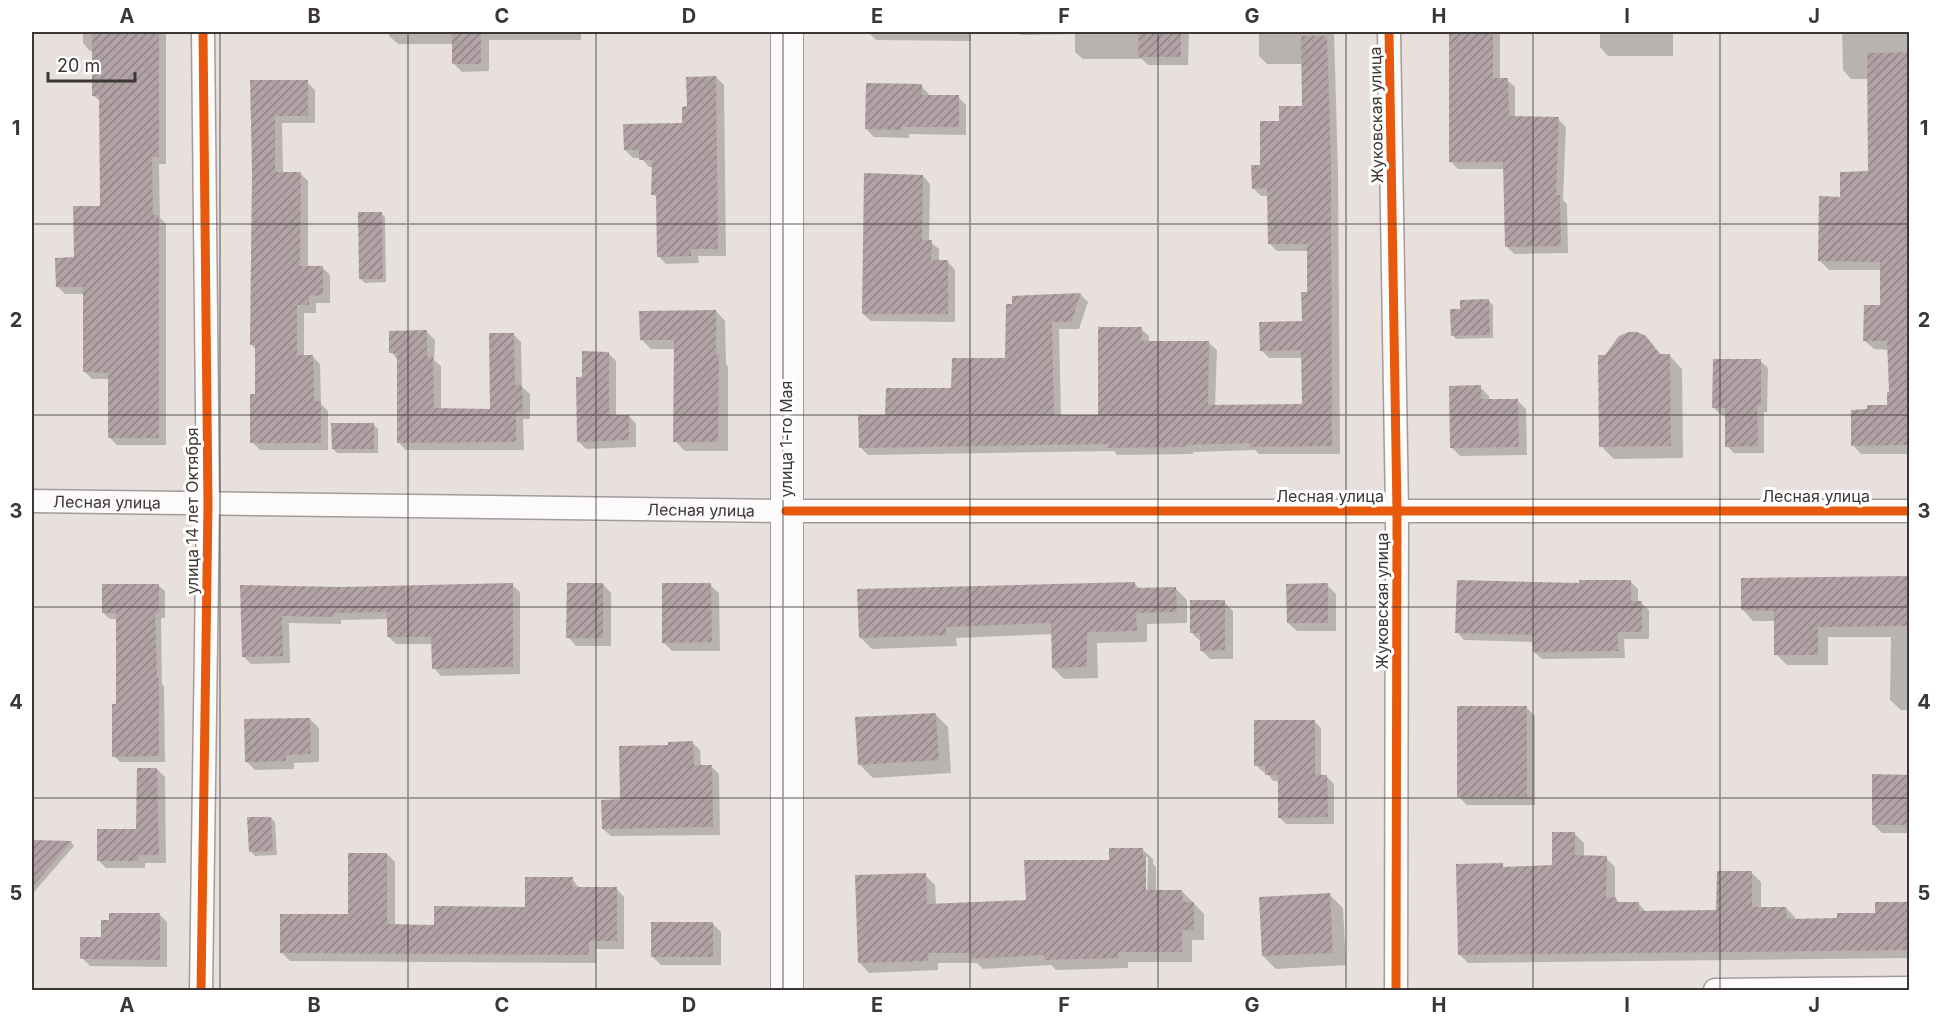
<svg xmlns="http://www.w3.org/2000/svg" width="1941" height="1022" font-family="Inter,sans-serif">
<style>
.shadow{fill:#0003;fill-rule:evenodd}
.building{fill:url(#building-hatch)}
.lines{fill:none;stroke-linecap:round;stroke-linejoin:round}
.street-casing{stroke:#a29c99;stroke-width:25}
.secondary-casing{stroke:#a29c99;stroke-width:34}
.street{stroke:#fcfafa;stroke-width:22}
.secondary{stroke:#fcfafa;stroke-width:32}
.cycleway-casing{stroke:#fff;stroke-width:13}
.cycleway{stroke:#e8590c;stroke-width:9}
.grid{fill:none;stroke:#3c3734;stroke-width:1.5;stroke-opacity:0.55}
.labels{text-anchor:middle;stroke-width:6;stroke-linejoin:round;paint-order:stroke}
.street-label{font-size:16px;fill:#3c3734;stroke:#fff}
.neatline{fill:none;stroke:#3c3734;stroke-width:2}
.grid-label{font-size:20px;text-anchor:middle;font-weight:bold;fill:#3c3734}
</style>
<defs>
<pattern id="building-hatch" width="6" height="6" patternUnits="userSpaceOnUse" patternTransform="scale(1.5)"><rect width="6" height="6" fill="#b2a2a5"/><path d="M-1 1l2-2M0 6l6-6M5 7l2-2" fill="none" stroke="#928587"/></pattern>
</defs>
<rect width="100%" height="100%" fill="#e8e0dd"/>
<!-- shadow -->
<path class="shadow" d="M 83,32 L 166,32 L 166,164 L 159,164 L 160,218 L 166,224 L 166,445 L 117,445 L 110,438 L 110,379 L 92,379 L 84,371 L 84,294 L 65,294 L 57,286 L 75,259 L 102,208 L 101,102 L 94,96 L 94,51 L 90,51 L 83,43 Z
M 389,32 L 581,32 L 581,40 L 489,40 L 489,71 L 462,72 L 454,64 L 454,44 L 398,44 L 389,36 Z
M 868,32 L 971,32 L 971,41 L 876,40 Z
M 1016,32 L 1189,32 L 1188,65 L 1148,65 L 1142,59 L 1083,59 L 1075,52 L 1075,34 L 1020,35 Z
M 1259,32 L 1334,32 L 1338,171 L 1340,454 L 1259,454 L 1255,450 L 1193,452 L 1193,454 L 1117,455 L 1114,451 L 868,455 L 860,447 L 887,417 L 953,390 L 1007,360 L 1080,294 L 1088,302 L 1079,329 L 1059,329 L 1061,417 L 1100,417 L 1141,329 L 1149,336 L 1149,342 L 1209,343 L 1217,350 L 1215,406 L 1304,406 L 1303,358 L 1269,358 L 1261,350 L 1303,323 L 1308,294 L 1308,251 L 1277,251 L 1269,243 L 1269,196 L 1261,196 L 1253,188 L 1280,122 L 1304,107 L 1303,64 L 1267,64 L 1259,56 Z
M 1450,32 L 1500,32 L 1500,80 L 1507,80 L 1515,87 L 1515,118 L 1558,119 L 1566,127 L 1563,200 L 1567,204 L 1568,253 L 1514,254 L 1506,246 L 1505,169 L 1458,169 L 1451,162 Z
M 1600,32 L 1673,32 L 1673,56 L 1608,56 L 1600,47 Z
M 1842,32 L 1910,32 L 1910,454 L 1861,454 L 1853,445 L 1888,406 L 1890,393 L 1889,350 L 1874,349 L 1865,341 L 1881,307 L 1882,270 L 1829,270 L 1820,261 L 1842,198 L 1870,173 L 1869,79 L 1851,79 L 1843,70 Z
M 716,77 L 724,85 L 726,256 L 698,256 L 699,263 L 666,264 L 658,256 L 658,198 L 653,194 L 653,167 L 649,167 L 641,158 L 633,158 L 625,150 L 683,125 L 689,108 Z
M 252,82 L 307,82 L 315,90 L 315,123 L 282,123 L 283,173 L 300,173 L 308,181 L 308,267 L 322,267 L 330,275 L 330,303 L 316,303 L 316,313 L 304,313 L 304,356 L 312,356 L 320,364 L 321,404 L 328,411 L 328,450 L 260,450 L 252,442 L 257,395 L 256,349 L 252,345 L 253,172 Z
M 921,86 L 929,94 L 929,96 L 958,97 L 966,105 L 966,135 L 909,134 L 909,138 L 874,137 L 866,129 Z
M 923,176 L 930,184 L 929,241 L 939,249 L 939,262 L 948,262 L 955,270 L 955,322 L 871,321 L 863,314 Z
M 381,213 L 385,217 L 386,282 L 365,283 L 361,279 Z
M 1489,301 L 1493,305 L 1493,338 L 1456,339 L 1452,335 L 1462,310 Z
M 716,311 L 725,321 L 726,364 L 728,367 L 728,451 L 685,451 L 675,441 L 676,349 L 651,349 L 641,339 Z
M 427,332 L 435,340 L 434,360 L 441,366 L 441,410 L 492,410 L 513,334 L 521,342 L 522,387 L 530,394 L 530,419 L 523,419 L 524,450 L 406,450 L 398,442 L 398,360 L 391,352 Z
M 1645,337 L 1662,356 L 1669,355 L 1682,369 L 1683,458 L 1614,459 L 1601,446 L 1605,356 Z
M 608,353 L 616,361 L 616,416 L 629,416 L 636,424 L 636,447 L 586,449 L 578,441 L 583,379 Z
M 1760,361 L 1768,368 L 1767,412 L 1764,412 L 1764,453 L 1734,453 L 1727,446 L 1726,415 L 1721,415 L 1714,408 Z
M 1480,387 L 1489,396 L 1489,401 L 1517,400 L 1526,409 L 1527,455 L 1460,456 L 1452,448 Z
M 374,425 L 378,429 L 378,453 L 337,453 L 333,449 Z
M 1910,578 L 1910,710 L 1901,710 L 1890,700 L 1891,637 L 1828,637 L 1828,665 L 1787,665 L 1776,654 L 1776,621 L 1753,621 L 1743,610 Z
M 1630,581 L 1638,589 L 1638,603 L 1641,603 L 1649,610 L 1649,639 L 1624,639 L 1625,658 L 1542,659 L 1534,652 L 1534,642 L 1464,640 L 1457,632 L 1581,584 Z
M 603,584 L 611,593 L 611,646 L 576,646 L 568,637 Z
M 1135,584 L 1140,589 L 1175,588 L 1187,600 L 1187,623 L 1147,624 L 1147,642 L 1097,643 L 1098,678 L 1064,679 L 1053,668 L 1053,634 L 956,638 L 957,646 L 872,649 L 860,637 Z
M 158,585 L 165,591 L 165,618 L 161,618 L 162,684 L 164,686 L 165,762 L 120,762 L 114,756 L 117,705 L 117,619 L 110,619 L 103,613 Z
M 512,585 L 520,592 L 520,674 L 441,676 L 434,668 L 433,644 L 396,644 L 389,637 L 388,619 L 341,620 L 341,624 L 289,623 L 290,663 L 251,664 L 243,656 L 242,586 L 342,588 Z
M 710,585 L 719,593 L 720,651 L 672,651 L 664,643 Z
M 1327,585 L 1336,594 L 1336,631 L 1297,631 L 1288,623 Z
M 1224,602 L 1233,611 L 1233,659 L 1210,659 L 1201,650 L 1200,641 L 1191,632 Z
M 1527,708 L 1535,716 L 1535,805 L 1467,805 L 1458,796 Z
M 935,714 L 948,727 L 951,773 L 873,778 L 860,765 Z
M 310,719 L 319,728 L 319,762 L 294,763 L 294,769 L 255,770 L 246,761 Z
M 1314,721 L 1321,728 L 1321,777 L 1327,777 L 1334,784 L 1334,824 L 1286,824 L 1279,817 L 1279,781 L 1273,781 L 1266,772 L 1263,772 L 1256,765 Z
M 692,742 L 700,750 L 701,766 L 711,766 L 719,774 L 720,835 L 611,836 L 603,829 L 622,801 L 670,747 Z
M 157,769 L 165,777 L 166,863 L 145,863 L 145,868 L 106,868 L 98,860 L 137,830 Z
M 1910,776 L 1910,833 L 1882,833 L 1873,824 Z
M 271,818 L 275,822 L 277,855 L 255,856 L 251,852 Z
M 1575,834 L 1584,843 L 1584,857 L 1606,858 L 1615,867 L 1615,899 L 1621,904 L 1639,904 L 1647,913 L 1717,911 L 1752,873 L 1761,882 L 1761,909 L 1786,908 L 1795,917 L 1795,920 L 1838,919 L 1877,914 L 1910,903 L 1910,958 L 1468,963 L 1459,954 L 1502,865 L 1505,868 L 1553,866 Z
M 32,842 L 71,842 L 74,846 L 34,892 L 32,889 Z
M 1142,849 L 1153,859 L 1153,864 L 1156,867 L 1156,891 L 1182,891 L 1204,914 L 1204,940 L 1192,940 L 1192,962 L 1128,962 L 1128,968 L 1056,970 L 1051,965 L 983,969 L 977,963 L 938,963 L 938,970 L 869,973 L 859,962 L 925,875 L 935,885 L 936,905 L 1027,901 L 1110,862 ZM 1145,857 L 1148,857 L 1147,897 L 1144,897 Z
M 387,854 L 395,862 L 395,926 L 435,926 L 526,909 L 572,879 L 580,889 L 616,888 L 624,897 L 624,949 L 596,949 L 596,963 L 290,961 L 282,953 L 350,915 Z
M 1330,895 L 1343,908 L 1346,965 L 1276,969 L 1263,956 Z
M 159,914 L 167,922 L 167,967 L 90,966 L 82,958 L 102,939 Z
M 712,923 L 721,932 L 721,965 L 661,965 L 652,956 Z"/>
<!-- building -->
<path class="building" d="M 92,32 L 159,32 L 159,157 L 152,157 L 153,215 L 159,215 L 159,438 L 108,438 L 108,373 L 83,372 L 83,287 L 56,287 L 55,258 L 74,257 L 73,206 L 100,206 L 99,96 L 92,96 Z
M 452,32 L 481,32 L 481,64 L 452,64 Z
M 1139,32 L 1181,32 L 1181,57 L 1138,57 Z
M 1449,32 L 1493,32 L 1493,78 L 1508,78 L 1509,116 L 1559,117 L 1556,195 L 1560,195 L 1561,246 L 1505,247 L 1503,162 L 1449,162 Z
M 1301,36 L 1327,36 L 1331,162 L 1332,446 L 1250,447 L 1250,443 L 1186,445 L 1186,447 L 1108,448 L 1108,444 L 859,448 L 858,415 L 885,415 L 886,388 L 951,388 L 952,358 L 1005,358 L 1006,304 L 1012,304 L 1012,296 L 1081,293 L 1071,322 L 1052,322 L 1054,415 L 1098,415 L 1098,327 L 1142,327 L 1142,341 L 1209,341 L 1208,405 L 1302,404 L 1301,350 L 1260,351 L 1259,322 L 1302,321 L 1301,292 L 1307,292 L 1307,244 L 1268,244 L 1267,188 L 1252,189 L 1251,165 L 1260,165 L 1260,121 L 1279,121 L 1279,106 L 1302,106 Z
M 1910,52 L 1910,445 L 1851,446 L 1851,410 L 1867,409 L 1867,405 L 1887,405 L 1887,392 L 1889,392 L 1887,341 L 1863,341 L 1864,305 L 1880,305 L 1880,262 L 1818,261 L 1819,196 L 1840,197 L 1840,172 L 1868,171 L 1867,53 Z
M 716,76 L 718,249 L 691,249 L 691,256 L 657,257 L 656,195 L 651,195 L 652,160 L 639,160 L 639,150 L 624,150 L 623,124 L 682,123 L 682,107 L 687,106 L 686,77 Z
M 250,80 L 308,80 L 308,116 L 275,116 L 275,172 L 301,172 L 300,266 L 323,266 L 323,295 L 309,296 L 309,305 L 297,305 L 297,355 L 313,355 L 314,401 L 321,401 L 321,443 L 250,443 L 250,394 L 255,394 L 255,345 L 250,345 L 252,172 Z
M 866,83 L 922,84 L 922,95 L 959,95 L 959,127 L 902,127 L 902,130 L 865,129 Z
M 864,173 L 923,175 L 922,240 L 932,240 L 931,260 L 948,260 L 948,314 L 862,314 Z
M 358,212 L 382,212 L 383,279 L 359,279 Z
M 1489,299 L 1490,335 L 1451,336 L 1450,309 L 1460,309 L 1460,300 Z
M 716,310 L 716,355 L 719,355 L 718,442 L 673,442 L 674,340 L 640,340 L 639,311 Z
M 427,330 L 427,357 L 433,357 L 434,408 L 490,409 L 489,333 L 514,333 L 515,385 L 522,385 L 523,412 L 516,412 L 516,442 L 397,443 L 397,353 L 389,353 L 389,331 Z
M 1629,332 L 1637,332 L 1646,336 L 1660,354 L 1670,354 L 1671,446 L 1599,447 L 1598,355 L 1605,355 L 1619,336 Z
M 582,351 L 609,352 L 609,415 L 629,415 L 629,440 L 577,442 L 576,377 L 582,377 Z
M 1713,359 L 1761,359 L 1761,405 L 1757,405 L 1758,446 L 1725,447 L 1725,408 L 1712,408 Z
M 1481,385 L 1481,399 L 1518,399 L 1519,447 L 1450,448 L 1449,386 Z
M 331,423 L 374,423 L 374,449 L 332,449 Z
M 1910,576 L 1910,626 L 1818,627 L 1818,655 L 1774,655 L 1774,611 L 1741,610 L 1741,578 Z
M 1457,580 L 1579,583 L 1579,580 L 1631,580 L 1631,601 L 1642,601 L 1642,632 L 1618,632 L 1618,651 L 1533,652 L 1532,635 L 1455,633 Z
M 1135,582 L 1135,588 L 1176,587 L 1177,612 L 1136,613 L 1137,631 L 1087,632 L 1087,667 L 1052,668 L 1051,623 L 946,627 L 946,635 L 859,638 L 857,589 Z
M 513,583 L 513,667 L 432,669 L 431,637 L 387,637 L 387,612 L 334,613 L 334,617 L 282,616 L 283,656 L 242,657 L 240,585 L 342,587 Z
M 567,583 L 603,583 L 603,638 L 566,638 Z
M 662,583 L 711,583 L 712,642 L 662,643 Z
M 1328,583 L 1328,623 L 1287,623 L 1286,584 Z
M 102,584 L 159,584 L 159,613 L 155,613 L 157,678 L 159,678 L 159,756 L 112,757 L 112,704 L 116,704 L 116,613 L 102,613 Z
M 1190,600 L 1225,600 L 1225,650 L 1200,651 L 1200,633 L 1190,633 Z
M 1457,706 L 1527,706 L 1527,797 L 1457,797 Z
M 936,713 L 939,760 L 858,765 L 855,717 Z
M 310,718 L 311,754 L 286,755 L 286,761 L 245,762 L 244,719 Z
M 1254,720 L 1315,720 L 1315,775 L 1327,775 L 1328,817 L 1278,818 L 1278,775 L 1265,775 L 1265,766 L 1254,766 Z
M 693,741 L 694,765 L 712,765 L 713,827 L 602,829 L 601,800 L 620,799 L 619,746 L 668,745 L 668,742 Z
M 137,768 L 157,768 L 159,855 L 138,855 L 138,861 L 97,861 L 97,829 L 136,829 Z
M 1872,774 L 1910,775 L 1910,825 L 1872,825 Z
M 247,817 L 271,817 L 273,851 L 249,852 Z
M 1552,832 L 1575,832 L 1575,855 L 1607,856 L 1606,898 L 1616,897 L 1617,902 L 1639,902 L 1639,911 L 1716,910 L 1717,871 L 1752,871 L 1752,907 L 1786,907 L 1787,919 L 1837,918 L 1837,913 L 1875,913 L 1875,902 L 1910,902 L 1910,950 L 1458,955 L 1456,864 L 1503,863 L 1503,867 L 1552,865 Z
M 32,840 L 72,841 L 32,887 Z
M 1109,848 L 1143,848 L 1143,855 L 1146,855 L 1146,890 L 1182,890 L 1183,902 L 1194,902 L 1194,930 L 1182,930 L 1182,952 L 1118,952 L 1119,958 L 1044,960 L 1044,955 L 971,959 L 971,953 L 928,953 L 928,961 L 858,963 L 855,875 L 926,873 L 927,904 L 1026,900 L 1024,860 L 1109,860 Z
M 348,853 L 387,853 L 387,924 L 434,925 L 434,906 L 525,907 L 525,877 L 573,877 L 572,887 L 617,887 L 617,941 L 589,941 L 589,955 L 280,953 L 280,914 L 348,914 Z
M 1330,893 L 1333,953 L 1262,956 L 1259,897 Z
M 109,913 L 160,913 L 160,960 L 80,959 L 80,937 L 101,937 L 101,920 L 109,920 Z
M 651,922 L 713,922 L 713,957 L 651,957 Z"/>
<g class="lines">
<!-- street casing -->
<g class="street-casing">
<g id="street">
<path d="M 1389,32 L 1397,511 L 1396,990"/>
<path id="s1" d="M 32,501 L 786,511 L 1910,511"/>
<path d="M 201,990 L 208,504 L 203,32"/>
<path d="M 1715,990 L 1910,988"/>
</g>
</g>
<!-- secondary casing -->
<g class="secondary-casing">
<path id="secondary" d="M 787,990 L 787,32"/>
</g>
<!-- street -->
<use href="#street" class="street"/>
<!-- secondary -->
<use href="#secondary" class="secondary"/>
<!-- cycleway casing -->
<g class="cycleway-casing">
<path id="cycleway" d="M 1389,32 L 1397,511 L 1396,990
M 786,511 L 1910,511
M 201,990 L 208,504 L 203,32"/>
</g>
<!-- cycleway -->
<use href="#cycleway" class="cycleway"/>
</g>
<!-- grid -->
<path class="grid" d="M 220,32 L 220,990M 408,32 L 408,990M 596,32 L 596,990M 783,32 L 783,990M 970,32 L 970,990M 1158,32 L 1158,990M 1346,32 L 1346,990M 1533,32 L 1533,990M 1720,32 L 1720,990M 32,224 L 1910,224M 32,415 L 1910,415M 32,607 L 1910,607M 32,798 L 1910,798"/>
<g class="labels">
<!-- street labels -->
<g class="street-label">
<text transform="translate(1376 115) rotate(-91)" y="6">Жуковская улица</text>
<text transform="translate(786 439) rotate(-90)" y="6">улица 1-го Мая</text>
<text x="1330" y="502">Лесная улица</text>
<text x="1816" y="502">Лесная улица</text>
<text dy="6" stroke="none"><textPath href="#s1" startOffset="75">Лесная улица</textPath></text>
<text dy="6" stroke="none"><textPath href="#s1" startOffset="669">Лесная улица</textPath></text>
<text transform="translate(192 511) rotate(-90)" y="6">улица 14 лет Октября</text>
<text transform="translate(1382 601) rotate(-90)" y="6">Жуковская улица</text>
</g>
</g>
<!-- border -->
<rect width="1941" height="1022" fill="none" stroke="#ffffff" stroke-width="66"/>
<!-- scale -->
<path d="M48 72v9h87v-9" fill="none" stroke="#3c3734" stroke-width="3"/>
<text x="57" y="72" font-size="18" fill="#3c3734" stroke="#ffffff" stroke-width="4.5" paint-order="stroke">20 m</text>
<rect x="33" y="33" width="1875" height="956" class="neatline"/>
<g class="grid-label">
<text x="127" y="23">A</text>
<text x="314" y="23">B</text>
<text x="502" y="23">C</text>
<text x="689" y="23">D</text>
<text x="877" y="23">E</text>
<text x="1064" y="23">F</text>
<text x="1252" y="23">G</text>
<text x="1439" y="23">H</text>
<text x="1627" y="23">I</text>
<text x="1814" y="23">J</text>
<text x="16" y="135">1</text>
<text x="1924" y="135">1</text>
<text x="16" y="327">2</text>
<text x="1924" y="327">2</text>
<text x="16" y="518">3</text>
<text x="1924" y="518">3</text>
<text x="16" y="709">4</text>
<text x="1924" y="709">4</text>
<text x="16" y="900">5</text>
<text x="1924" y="900">5</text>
<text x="127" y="1012">A</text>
<text x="314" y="1012">B</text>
<text x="502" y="1012">C</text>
<text x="689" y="1012">D</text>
<text x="877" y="1012">E</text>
<text x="1064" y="1012">F</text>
<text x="1252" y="1012">G</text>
<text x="1439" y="1012">H</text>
<text x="1627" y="1012">I</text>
<text x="1814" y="1012">J</text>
</g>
</svg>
